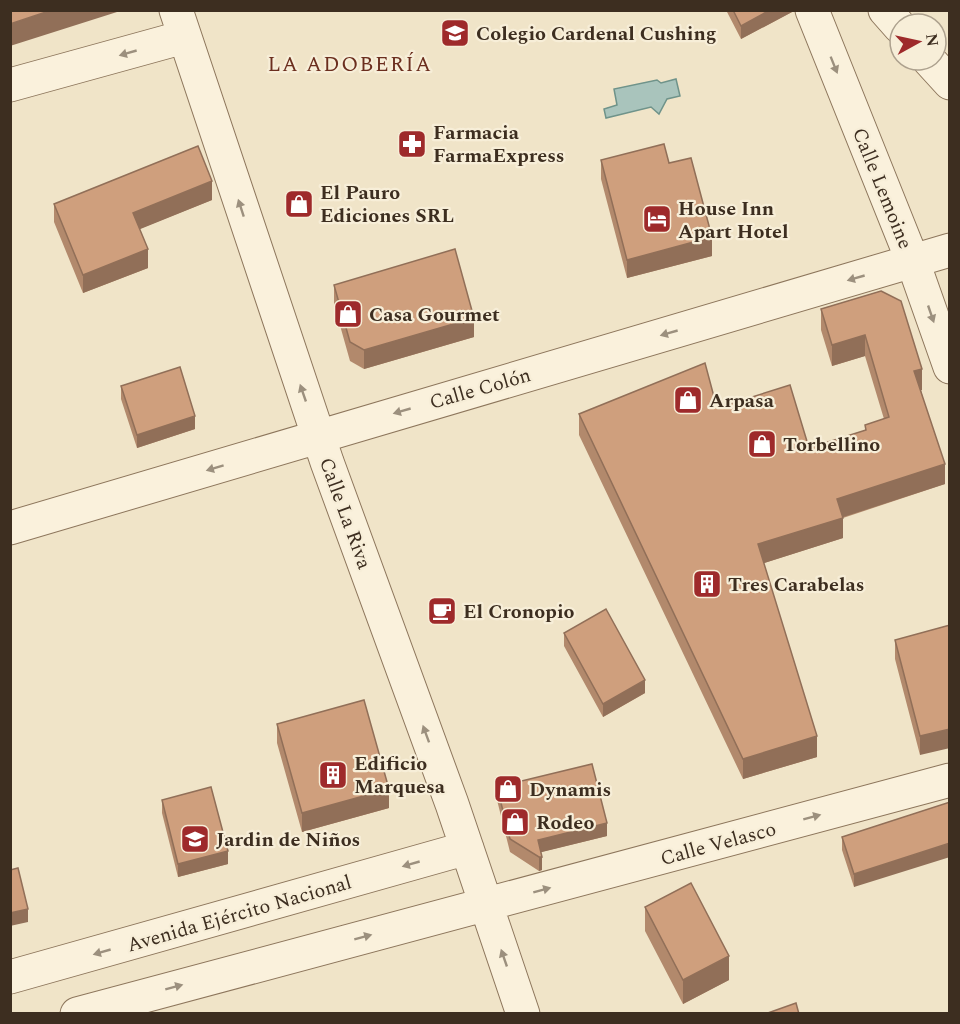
<svg xmlns="http://www.w3.org/2000/svg" width="960" height="1024" font-family="Spectral,serif">
<style>
.water{fill:#a9c4bc;stroke:#6f938a;stroke-width:1.5}
.lines{fill:none;stroke-linecap:round;stroke-linejoin:round}
.minor-casing{stroke:#8d765c;stroke-width:35}
.minor{stroke:#faf1dc;stroke-width:33}
.wall{fill:#b2896c}
.shaded-wall{fill:#916f58}
.building{fill:#cf9f7d;stroke:#916f58;stroke-width:1.5}
.oneway{fill:#9c907e}
.labels{text-anchor:middle;stroke-width:4.5;stroke-linejoin:round;paint-order:stroke}
.poi-label{font-size:20px;font-weight:bold;fill:#3d2e20;stroke:#f7eed8;text-anchor:start}
.street-label{font-size:20px;fill:#3d2e20;stroke:#f7eed8}
.neighbourhood-label{font-size:21px;letter-spacing:1.5px;fill:#6b2e1e;stroke:#f7eed8}
</style>
<rect width="100%" height="100%" fill="#f0e4c8"/>
<!-- water -->
<path class="water" d="M 676,79 L 680,96 L 667,99 L 659,114 L 651,107 L 606,118 L 604,109 L 617,105 L 614,89 L 657,80 L 661,83 Z"/>
<g class="lines">
<!-- minor casing -->
<g class="minor-casing">
<path id="minor" d="M 176,10 L 327,462 L 452,804 L 523,1014
M 812,10 L 913,262 L 950,367
M 885,10 L 900,27
M 929,60 L 950,83
M 10,85 L 184,37
M 10,528 L 950,250
M 10,977 L 467,848
M 77,1014 L 950,780"/>
</g>
<!-- minor -->
<use href="#minor" class="minor"/>
</g>
<!-- wall -->
<path class="wall" d="M 726,10 L 792,10 L 792,12 L 741,39 Z
M 601,160 L 669,163 L 712,256 L 627,278 L 601,179 Z
M 212,200 L 139,229 L 148,268 L 83,293 L 54,222 L 54,204 Z
M 334,285 L 474,337 L 364,369 L 350,361 L 334,304 Z
M 881,291 L 922,390 L 921,390 L 945,484 L 843,518 L 843,538 L 764,563 L 817,757 L 743,779 L 579,435 L 579,414 L 717,408 L 809,448 L 865,431 L 865,425 L 884,419 L 865,356 L 832,366 L 821,330 L 821,309 Z
M 121,386 L 195,429 L 137,448 L 121,399 Z
M 950,625 L 920,755 L 895,659 L 895,640 Z
M 564,633 L 645,693 L 603,717 L 564,646 Z
M 277,724 L 389,808 L 302,832 L 277,743 Z
M 497,787 L 607,836 L 541,852 L 542,870 L 539,871 L 510,852 L 497,800 Z
M 162,800 L 228,864 L 178,877 L 162,813 Z
M 950,802 L 854,887 L 842,850 L 842,837 Z
M 645,907 L 729,980 L 683,1004 L 645,931 Z"/>
<!-- shaded-wall -->
<path class="shaded-wall" d="M 52,10 L 118,10 L 117,12 L 10,46 L 10,24 Z
M 770,10 L 792,10 L 792,12 L 741,39 L 741,26 Z
M 212,181 L 212,200 L 133,232 L 133,213 Z
M 712,237 L 712,256 L 627,278 L 627,260 Z
M 148,249 L 148,268 L 83,293 L 83,275 Z
M 474,318 L 474,337 L 364,369 L 364,350 Z
M 865,335 L 865,356 L 832,366 L 832,345 Z
M 922,369 L 922,390 L 914,392 L 914,371 Z
M 195,416 L 195,429 L 137,448 L 137,435 Z
M 945,464 L 945,484 L 837,519 L 837,499 Z
M 843,518 L 843,538 L 758,565 L 758,544 Z
M 645,680 L 645,693 L 603,717 L 603,704 Z
M 950,729 L 950,748 L 920,755 L 920,736 Z
M 817,736 L 817,757 L 743,779 L 743,759 Z
M 389,789 L 389,808 L 302,832 L 302,813 Z
M 607,823 L 607,836 L 538,853 L 538,840 Z
M 950,843 L 950,857 L 854,887 L 854,874 Z
M 228,851 L 228,864 L 178,877 L 178,864 Z
M 539,857 L 542,857 L 542,870 L 539,871 Z
M 28,909 L 28,922 L 10,926 L 10,913 Z
M 729,956 L 729,980 L 683,1004 L 683,980 Z"/>
<!-- building -->
<path class="building" d="M 10,10 L 52,10 L 10,24 Z
M 733,10 L 770,10 L 741,26 Z
M 664,144 L 669,163 L 691,158 L 712,237 L 627,260 L 601,160 Z
M 198,146 L 212,181 L 133,213 L 148,249 L 83,275 L 54,204 Z
M 455,249 L 474,318 L 364,350 L 350,342 L 334,285 Z
M 881,291 L 901,301 L 922,369 L 914,371 L 945,464 L 837,499 L 843,518 L 758,544 L 817,736 L 743,759 L 579,414 L 705,363 L 717,408 L 790,385 L 809,448 L 866,430 L 865,425 L 889,417 L 865,335 L 832,345 L 821,309 Z
M 180,367 L 195,416 L 137,435 L 121,386 Z
M 606,609 L 645,680 L 603,704 L 564,633 Z
M 950,625 L 950,729 L 920,736 L 895,640 Z
M 364,700 L 389,789 L 302,813 L 277,724 Z
M 592,764 L 607,823 L 538,840 L 542,857 L 539,857 L 510,839 L 497,787 Z
M 211,787 L 228,851 L 178,864 L 162,800 Z
M 950,802 L 950,843 L 854,874 L 842,837 Z
M 18,868 L 28,909 L 10,913 L 10,870 Z
M 691,883 L 729,956 L 683,980 L 645,907 Z
M 796,1003 L 799,1014 L 765,1014 Z"/>
<!-- one-way arrows -->
<defs><path id="oneway-solid" d="M-6-.8H1V-3.2L6.5 0L1 3.2V.8H-6Z" transform="scale(1.5)"/></defs>
<g class="oneway">
<use href="#oneway-solid" transform="translate(128 53) rotate(164)"/>
<use href="#oneway-solid" transform="translate(834 65) rotate(68)"/>
<use href="#oneway-solid" transform="translate(241 208) rotate(-108)"/>
<use href="#oneway-solid" transform="translate(856 278) rotate(164)"/>
<use href="#oneway-solid" transform="translate(931 314) rotate(71)"/>
<use href="#oneway-solid" transform="translate(669 333) rotate(164)"/>
<use href="#oneway-solid" transform="translate(303 393) rotate(-109)"/>
<use href="#oneway-solid" transform="translate(402 411) rotate(164)"/>
<use href="#oneway-solid" transform="translate(215 468) rotate(163)"/>
<use href="#oneway-solid" transform="translate(426 734) rotate(-110)"/>
<use href="#oneway-solid" transform="translate(812 817) rotate(-15)"/>
<use href="#oneway-solid" transform="translate(411 864) rotate(164)"/>
<use href="#oneway-solid" transform="translate(542 890) rotate(-15)"/>
<use href="#oneway-solid" transform="translate(363 937) rotate(-15)"/>
<use href="#oneway-solid" transform="translate(102 952) rotate(164)"/>
<use href="#oneway-solid" transform="translate(504 958) rotate(-109)"/>
<use href="#oneway-solid" transform="translate(174 987) rotate(-15)"/>
</g>
<!-- icons -->
<defs>
<g id="school-square" transform="scale(1.5)"><rect x="-9" y="-9" width="18" height="18" rx="4" fill="#9e2a2b" stroke="#f7eed8"/><path d="M0-5L7-2L0 1L-7-2ZM-4 1L0 2.5L4 1V4Q0 6-4 4Z" fill="#fff"/></g>
<g id="pharmacy-square" transform="scale(1.5)"><rect x="-9" y="-9" width="18" height="18" rx="4" fill="#9e2a2b" stroke="#f7eed8"/><path d="M-2-6h4v4h4v4h-4v4h-4v-4h-4v-4h4Z" fill="#fff"/></g>
<g id="shop-square" transform="scale(1.5)"><rect x="-9" y="-9" width="18" height="18" rx="4" fill="#9e2a2b" stroke="#f7eed8"/><path d="M-5-2.5h2.3a2.7 3.5 0 0 1 5.4 0H5L5.5 6h-11ZM-1.5-2.5h3a1.5 2.3 0 0 0-3 0Z" fill="#fff"/></g>
<g id="hotel-square" transform="scale(1.5)"><rect x="-9" y="-9" width="18" height="18" rx="4" fill="#9e2a2b" stroke="#f7eed8"/><path d="M-6-4.5h1.5V1H6V5H4.5V3h-9V5H-6ZM-4 0a1.8 1.8 0 1 1 3.6 0ZM.5 0V-2.5h3Q6-2.5 6 0Z" fill="#fff"/></g>
<g id="building-square" transform="scale(1.5)"><rect x="-9" y="-9" width="18" height="18" rx="4" fill="#9e2a2b" stroke="#f7eed8"/><path d="M-4-6H4V6H1V3H-1V6H-4ZM-2.5-4.3h1.7v1.8h-1.7ZM.8-4.3h1.7v1.8H.8ZM-2.5-1h1.7V.8h-1.7ZM.8-1h1.7V.8H.8Z" fill="#fff"/></g>
<g id="cafe-square" transform="scale(1.5)"><rect x="-9" y="-9" width="18" height="18" rx="4" fill="#9e2a2b" stroke="#f7eed8"/><path d="M-5.5-4.5H6V0H3Q3 3.5 0 3.5H-2.5Q-5.5 3.5-5.5 0ZM3-3.2v2h1.7v-2ZM-6 4.5H4V6H-6Z" fill="#fff"/></g>
</defs>
<g fill-rule="evenodd">
<use href="#school-square" x="455" y="33"/>
<use href="#pharmacy-square" x="412" y="144"/>
<use href="#shop-square" x="299" y="204"/>
<use href="#hotel-square" x="657" y="219"/>
<use href="#shop-square" x="348" y="314"/>
<use href="#shop-square" x="688" y="400"/>
<use href="#shop-square" x="762" y="444"/>
<use href="#building-square" x="707" y="584"/>
<use href="#cafe-square" x="442" y="611"/>
<use href="#building-square" x="333" y="775"/>
<use href="#shop-square" x="508" y="789"/>
<use href="#shop-square" x="515" y="822"/>
<use href="#school-square" x="195" y="839"/>
</g>
<g class="labels">
<!-- poi labels -->
<g class="poi-label">
<text x="476" y="40">Colegio Cardenal Cushing</text>
<text x="433" y="139">Farmacia<tspan x="433" dy="23">FarmaExpress</tspan></text>
<text x="320" y="199">El Pauro<tspan x="320" dy="23">Ediciones SRL</tspan></text>
<text x="678" y="215">House Inn<tspan x="678" dy="23">Apart Hotel</tspan></text>
<text x="369" y="321">Casa Gourmet</text>
<text x="709" y="407">Arpasa</text>
<text x="783" y="451">Torbellino</text>
<text x="728" y="591">Tres Carabelas</text>
<text x="463" y="618">El Cronopio</text>
<text x="354" y="770">Edificio<tspan x="354" dy="23">Marquesa</tspan></text>
<text x="529" y="796">Dynamis</text>
<text x="536" y="829">Rodeo</text>
<text x="216" y="846">Jardin de Niños</text>
</g>
<!-- street labels -->
<g class="street-label">
<text transform="translate(883 188) rotate(68)" y="7">Calle Lemoine</text>
<text transform="translate(480 388) rotate(-16)" y="7">Calle Colón</text>
<text transform="translate(346 513) rotate(70)" y="7">Calle La Riva</text>
<text transform="translate(718 843) rotate(-15)" y="7">Calle Velasco</text>
<text transform="translate(239 913) rotate(-16)" y="7">Avenida Ejército Nacional</text>
</g>
<!-- neighbourhood labels -->
<g class="neighbourhood-label">
<text x="350" y="71">LA ADOBERÍA</text>
</g>
</g>
<!-- border -->
<rect width="960" height="1024" fill="none" stroke="#3d2e20" stroke-width="24"/>
<!-- north arrow -->
<g transform="translate(918 42) rotate(82)"><circle r="28" fill="#f7eed8" stroke="#ada18e" stroke-width="1.5"/>
<path d="M0-4.5L10 22L0 15L-10 22Z" fill="#9e2a2b"/>
<text y="-9" font-size="16" font-weight="bold" text-anchor="middle" fill="#3d2e20">N</text>
</g>
</svg>
